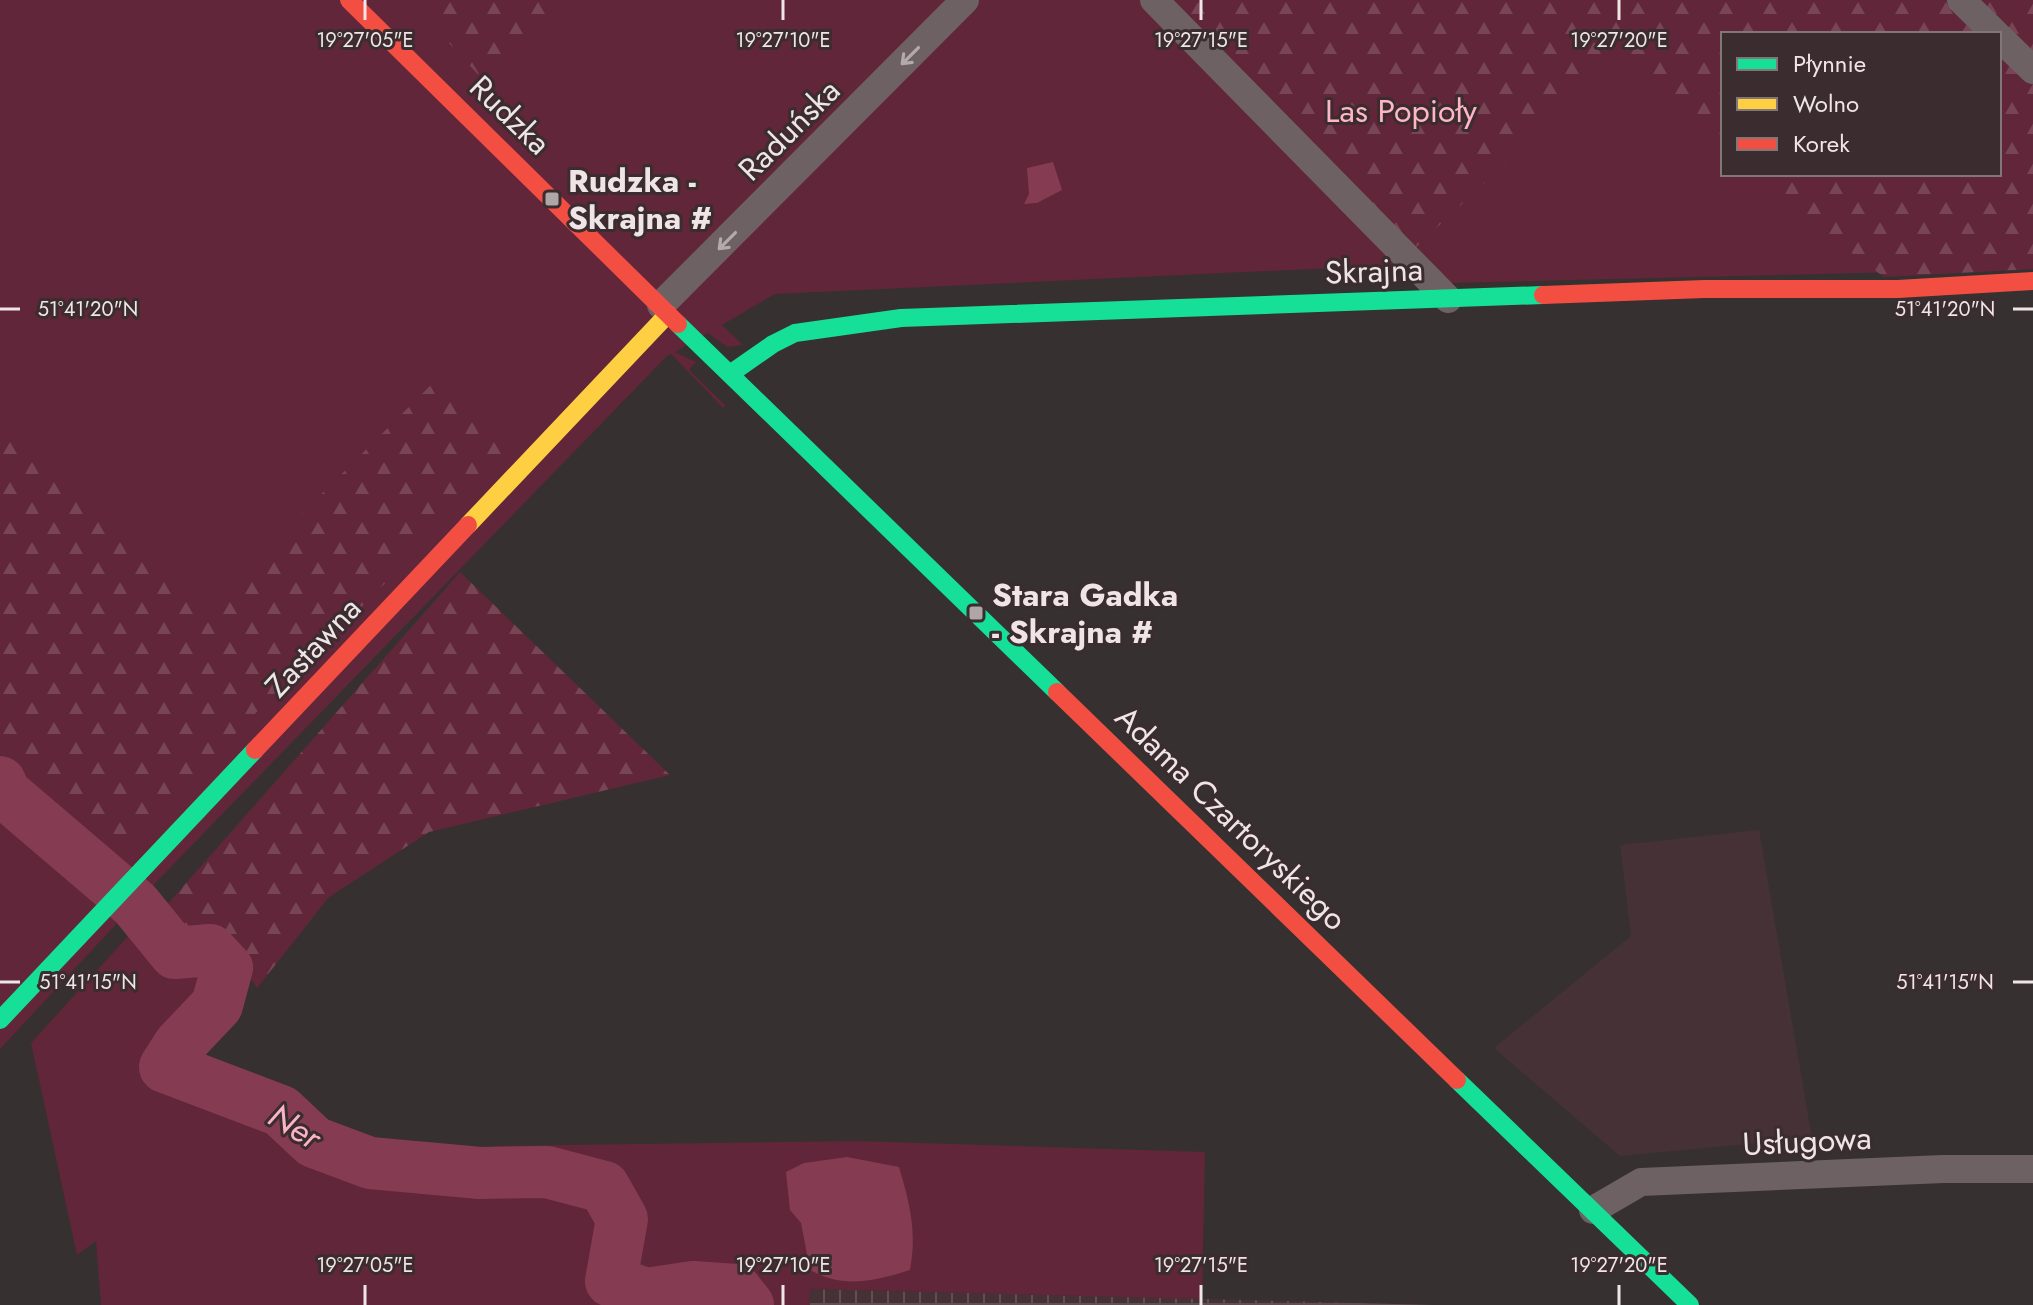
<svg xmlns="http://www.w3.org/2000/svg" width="2033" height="1305" font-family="Jost,sans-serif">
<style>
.built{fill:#463236}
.industrial{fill:url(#industrial-grid)}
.green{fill:#612639;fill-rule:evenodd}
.forest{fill:url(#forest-firs)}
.water{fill:#853c52}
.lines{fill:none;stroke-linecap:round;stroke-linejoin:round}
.river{stroke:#853c52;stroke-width:52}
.street{stroke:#6d6163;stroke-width:28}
.fast{stroke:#16e098;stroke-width:18}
.slow{stroke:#ffcf43;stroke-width:18}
.jam{stroke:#f24e42;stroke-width:18}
.oneway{stroke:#b4aaac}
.ticks{fill:none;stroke:#efe5e7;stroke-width:3}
.poi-dot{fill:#aea6a7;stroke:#3a2c2f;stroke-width:3}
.labels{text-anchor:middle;stroke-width:6;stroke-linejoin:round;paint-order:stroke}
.park-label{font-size:32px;fill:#feb6c7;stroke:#3a2c2f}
.street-label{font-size:32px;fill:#efe5e7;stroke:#3a2c2f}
.poi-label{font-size:32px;font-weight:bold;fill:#efe5e7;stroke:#3a2c2f;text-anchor:start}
.water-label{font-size:34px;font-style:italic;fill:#fbb4c5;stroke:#3a2c2f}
.ticks-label{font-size:20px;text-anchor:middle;fill:#efe5e7;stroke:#3a2c2f;stroke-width:6;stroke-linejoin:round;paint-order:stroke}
</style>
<defs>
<pattern id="industrial-grid" width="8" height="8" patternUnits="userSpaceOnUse" patternTransform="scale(2)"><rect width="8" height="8" fill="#463236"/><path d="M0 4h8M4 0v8" fill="none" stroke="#615053"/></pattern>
<pattern id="forest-firs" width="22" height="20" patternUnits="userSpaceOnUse" patternTransform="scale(2)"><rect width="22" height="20" fill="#612639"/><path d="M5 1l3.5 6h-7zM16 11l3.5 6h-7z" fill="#784556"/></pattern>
</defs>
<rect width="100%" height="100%" fill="#363031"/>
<!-- built -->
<path class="built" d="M 1759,830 L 1812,1138 L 1620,1156 L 1494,1048 L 1631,936 L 1620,845 Z"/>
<!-- industrial -->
<path class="industrial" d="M 808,1289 L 1202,1299 L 1433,1305 L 810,1305 Z"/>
<!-- green -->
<path class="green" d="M 0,0 L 2033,0 L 2033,269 L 1450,283 L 1417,247 L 1397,265 L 775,294 L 722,325 L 743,345 L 727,347 L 708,333 L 675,352 L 696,362 L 689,370 L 725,405 L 723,408 L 671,354 L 667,356 L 135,904 L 0,1049 ZM 1723,34 L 1999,34 L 1999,174 L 1723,174 Z
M 130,934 L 161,968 L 199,968 L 203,985 L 148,1054 L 150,1081 L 270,1127 L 300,1159 L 418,1190 L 554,1194 L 592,1205 L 603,1230 L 594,1292 L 633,1305 L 101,1305 L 96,1241 L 77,1255 L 31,1043 Z
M 855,1141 L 1205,1152 L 1202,1299 L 809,1289 L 810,1305 L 772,1305 L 752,1272 L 640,1267 L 642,1202 L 618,1167 L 492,1146 Z"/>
<!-- forest -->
<path class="forest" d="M 409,0 L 566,0 L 486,83 Z
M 1135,0 L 2033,0 L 2033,269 L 1884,277 L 1803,217 L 1753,174 L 1999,174 L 1999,34 L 1723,34 L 1723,149 L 1616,59 L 1397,265 Z
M 436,380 L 511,457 L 117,852 L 0,745 L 0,417 L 206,609 Z
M 460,572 L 670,775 L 429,832 L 329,897 L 257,988 L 222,932 L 184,930 L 166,906 Z"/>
<!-- water -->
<path class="water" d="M 1053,162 L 1062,190 L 1037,203 L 1024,204 L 1029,194 L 1027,168 Z
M 847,1157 L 899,1167 C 910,1204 917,1232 910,1270 C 875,1281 843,1289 810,1270 L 801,1223 L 790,1210 L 786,1172 L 804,1163 Z"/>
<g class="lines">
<!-- river -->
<path class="river" d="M 0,782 L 5,793 L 135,904 L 175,953 L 210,950 L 227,968 L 217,1005 L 179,1045 L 165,1067 L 281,1111 L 314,1142 L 370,1163 L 480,1173 L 547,1172 L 604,1187 L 622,1219 L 611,1281 L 646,1294 L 693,1287 L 736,1290 L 748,1305"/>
<!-- street -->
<path class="street" d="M 1154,0 L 1448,299
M 1961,0 L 1996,34
M 1999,37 L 2033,70
M 661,305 L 965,0
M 1593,1210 L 1641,1182 L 1943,1169 L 2033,1169"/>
<!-- fast -->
<path class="fast" d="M 678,324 L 1057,692
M 730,374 L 773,344 L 795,333 L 901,318 L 1543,295
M 0,1020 L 255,750
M 1457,1080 L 1690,1305"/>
<!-- slow -->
<path class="slow" d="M 468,525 L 668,314"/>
<!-- jam -->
<path class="jam" d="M 349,0 L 678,324
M 1543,295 L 1704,289 L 1898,289 L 2033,281
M 1057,692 L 1457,1080
M 255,750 L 468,525"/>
</g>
<!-- one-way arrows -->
<defs><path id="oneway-shaft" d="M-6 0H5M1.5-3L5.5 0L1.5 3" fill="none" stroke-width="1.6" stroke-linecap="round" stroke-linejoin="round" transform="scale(2)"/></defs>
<g class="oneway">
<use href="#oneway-shaft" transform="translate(910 56) rotate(135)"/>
<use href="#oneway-shaft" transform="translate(727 241) rotate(135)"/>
</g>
<!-- ticks -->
<path class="ticks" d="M 365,0 L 365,20M 783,0 L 783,20M 1201,0 L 1201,20M 1619,0 L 1619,20M 0,309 L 20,309M 2013,309 L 2033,309M 0,982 L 20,982M 2013,982 L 2033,982M 365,1285 L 365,1305M 783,1285 L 783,1305M 1201,1285 L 1201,1305M 1619,1285 L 1619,1305"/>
<!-- markers -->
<g class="poi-dot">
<rect x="544" y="191" width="16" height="16" rx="4"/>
<rect x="968" y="605" width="16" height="16" rx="4"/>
</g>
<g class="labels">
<!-- park labels -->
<g class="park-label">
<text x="1401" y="122">Las Popioły</text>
</g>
<!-- street labels -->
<g class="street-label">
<text transform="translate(510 115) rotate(44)" y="11">Rudzka</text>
<text transform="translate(789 130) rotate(-45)" y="11">Raduńska</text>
<text transform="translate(1374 271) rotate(-2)" y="11">Skrajna</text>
<text transform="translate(313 647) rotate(-47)" y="11">Zastawna</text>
<text transform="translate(1231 818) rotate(44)" y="11">Adama Czartoryskiego</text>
<text transform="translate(1807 1141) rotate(-3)" y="11">Usługowa</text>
</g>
<!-- poi labels -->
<g class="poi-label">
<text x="568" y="192">Rudzka -<tspan x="568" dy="37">Skrajna #</tspan></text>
<text x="992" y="606">Stara Gadka<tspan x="992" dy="37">- Skrajna #</tspan></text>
</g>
<!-- water labels -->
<g class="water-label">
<text transform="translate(295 1126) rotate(32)" y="12">Ner</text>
</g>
</g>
<g class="ticks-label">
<text x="365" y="47">19°27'05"E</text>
<text x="783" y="47">19°27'10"E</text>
<text x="1201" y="47">19°27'15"E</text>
<text x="1619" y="47">19°27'20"E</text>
<text x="88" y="316">51°41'20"N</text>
<text x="1945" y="316">51°41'20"N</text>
<text x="88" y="989">51°41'15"N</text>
<text x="1945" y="989">51°41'15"N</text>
<text x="365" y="1272">19°27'05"E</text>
<text x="783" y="1272">19°27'10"E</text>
<text x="1201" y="1272">19°27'15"E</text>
<text x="1619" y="1272">19°27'20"E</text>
</g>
<!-- legend -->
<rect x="1721" y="32" width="280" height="144" fill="#3a2c2f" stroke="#827679" stroke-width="2"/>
<rect x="1737" y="58" width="40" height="12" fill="#16e098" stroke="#827679" stroke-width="2"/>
<text x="1793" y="72" font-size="24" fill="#efe5e7">Płynnie</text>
<rect x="1737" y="98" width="40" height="12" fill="#ffcf43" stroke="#827679" stroke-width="2"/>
<text x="1793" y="112" font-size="24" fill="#efe5e7">Wolno</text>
<rect x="1737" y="138" width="40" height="12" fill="#f24e42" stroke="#827679" stroke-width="2"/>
<text x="1793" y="152" font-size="24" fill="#efe5e7">Korek</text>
</svg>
